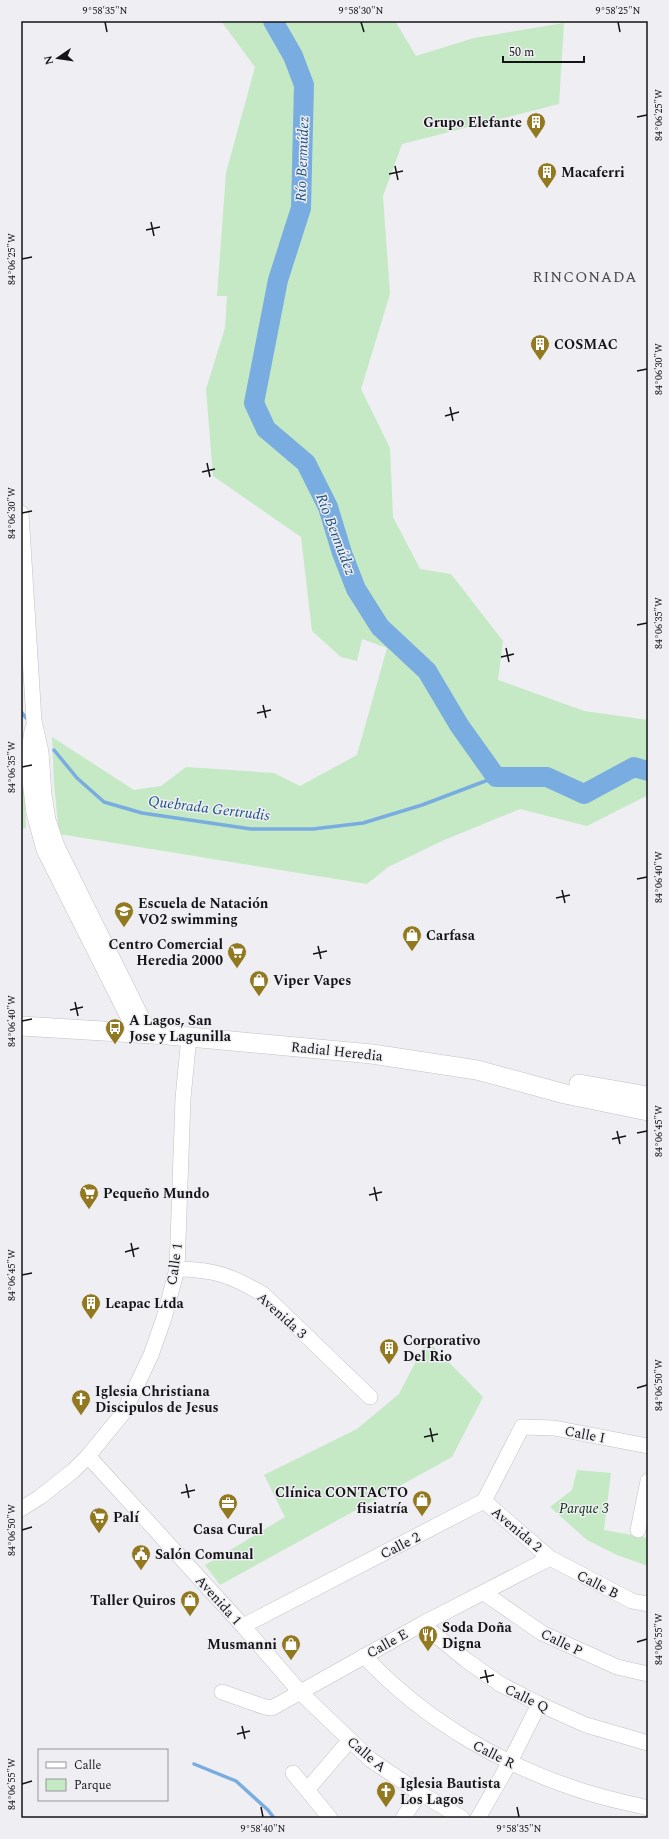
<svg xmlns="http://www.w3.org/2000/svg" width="669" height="1839" font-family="Spectral,serif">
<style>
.green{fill:#c4e9c4}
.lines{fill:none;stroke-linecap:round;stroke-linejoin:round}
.stream{stroke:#79ace1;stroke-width:3.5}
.river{stroke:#79ace1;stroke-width:20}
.minor-casing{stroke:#c1c1c6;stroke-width:16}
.major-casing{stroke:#c1c1c6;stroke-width:20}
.minor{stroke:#fff;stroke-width:15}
.major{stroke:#fff;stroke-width:19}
.ticks{fill:none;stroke:#151517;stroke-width:1.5}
.labels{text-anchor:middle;stroke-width:3;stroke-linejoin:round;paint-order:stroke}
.poi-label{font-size:14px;font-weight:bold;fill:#151517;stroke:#eeeef3;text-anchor:start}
.street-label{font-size:14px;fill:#151517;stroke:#eeeef3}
.park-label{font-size:14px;font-style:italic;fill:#0a320f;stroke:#eeeef3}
.water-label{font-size:15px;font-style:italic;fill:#1a5081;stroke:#eeeef3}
.neighbourhood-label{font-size:15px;letter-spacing:1px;fill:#48484c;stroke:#eeeef3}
.neatline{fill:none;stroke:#151517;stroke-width:1.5}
.ticks-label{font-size:10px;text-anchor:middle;fill:#151517}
</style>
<rect width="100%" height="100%" fill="#eeeef3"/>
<!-- green -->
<path class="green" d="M 221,21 L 395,21 L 416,56 L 474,38 L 564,23 L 559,104 L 402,144 L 383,196 L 390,294 L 361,389 L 390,448 L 393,517 L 420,569 L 451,574 L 503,641 L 498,680 L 584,711 L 648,720 L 648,795 L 587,826 L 520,809 L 444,840 L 388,867 L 367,884 L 59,834 L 54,783 L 52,737 L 134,790 L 161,786 L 186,767 L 274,773 L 300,786 L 357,755 L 387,648 L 362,639 L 357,661 L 341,657 L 312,631 L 301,537 L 213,476 L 206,389 L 225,328 L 227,296 L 217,296 L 226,173 L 255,67 Z
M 21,716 L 26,828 L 21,829 Z
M 427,1340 L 483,1397 L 452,1457 L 220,1585 L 205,1565 L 285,1517 L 264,1475 L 357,1429 L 399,1394 Z
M 577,1470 L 611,1473 L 604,1530 L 648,1538 L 648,1566 L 617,1555 L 587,1540 L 550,1507 L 572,1490 Z"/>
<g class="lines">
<!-- stream -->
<path class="stream" d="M 21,712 L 28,720
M 54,750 L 77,778 L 104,802 L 142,813 L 251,829 L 313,829 L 363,823 L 422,805 L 496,777
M 194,1764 L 236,1781 L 268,1810 L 274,1818"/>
<!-- river -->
<path class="river" d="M 273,21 L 293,56 L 304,85 L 301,208 L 278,280 L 254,403 L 266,429 L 306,463 L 328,507 L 342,553 L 356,589 L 380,627 L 427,671 L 459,725 L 496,777 L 547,777 L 584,794 L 634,767 L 648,771"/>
<!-- minor casing -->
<g class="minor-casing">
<path id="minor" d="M 21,513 L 34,721 L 41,752 L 44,795 L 48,820 L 57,846 L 150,1034
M 32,730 L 29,753 L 30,781 L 34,813 L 44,850 L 136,1033
M 177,1269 C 213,1269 233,1276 264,1295 L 370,1397
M 88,1456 L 243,1626 L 300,1692 L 371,1760 L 420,1793 L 462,1818
M 484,1501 L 550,1558 L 632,1601 L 648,1604
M 21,1509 L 40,1497 L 73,1471 L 88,1456 L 124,1412 L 151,1355 L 164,1318 L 177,1269 L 183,1098 L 189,1037
M 638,1530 L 648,1481
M 484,1593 L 542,1633 L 617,1667 L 648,1674
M 422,1624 L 466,1660 L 500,1684 L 539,1704 L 586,1725 L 648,1743
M 243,1626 L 484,1501 L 522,1427 L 554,1428 L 648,1446
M 364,1656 C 425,1721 504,1767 589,1793 C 608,1799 628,1803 648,1808
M 222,1692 L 265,1707 L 272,1708 L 422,1624 L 550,1558
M 293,1773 L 330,1818
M 307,1790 L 350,1740
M 403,1818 L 420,1793
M 478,1818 L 510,1762 L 539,1704"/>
</g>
<!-- major casing -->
<g class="major-casing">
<path id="major" d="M 21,1026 L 168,1035 L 372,1054 L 477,1070 L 565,1094 L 648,1111
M 579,1084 L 648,1096"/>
</g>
<!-- minor -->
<use href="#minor" class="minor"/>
<!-- major -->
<use href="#major" class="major"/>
</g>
<!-- ticks -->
<path class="ticks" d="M 105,22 L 107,32M 361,22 L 364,32M 618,22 L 620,32M 637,117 L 647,115M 395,166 L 398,180M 389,174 L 403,171M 151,222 L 154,236M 146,230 L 160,227M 22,259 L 32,257M 637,371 L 647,369M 450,407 L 453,421M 445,416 L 459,412M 207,463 L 210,477M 202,472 L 215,469M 22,513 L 32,511M 637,625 L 647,623M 506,648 L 509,662M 501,657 L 514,654M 263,705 L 266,718M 257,713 L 271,710M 22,767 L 32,765M 637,879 L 647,877M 562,890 L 565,903M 556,898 L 570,895M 318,946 L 321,959M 313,954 L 327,951M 75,1002 L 78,1016M 70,1010 L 83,1007M 22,1021 L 32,1019M 617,1131 L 620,1144M 637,1133 L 647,1131M 612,1139 L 626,1136M 374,1187 L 377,1201M 369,1195 L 382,1192M 131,1243 L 134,1257M 125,1252 L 139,1248M 22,1275 L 32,1273M 637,1388 L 647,1385M 430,1428 L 433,1442M 424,1437 L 438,1434M 186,1484 L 189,1498M 181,1493 L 195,1490M 22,1530 L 32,1527M 637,1642 L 647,1639M 485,1670 L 488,1683M 480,1678 L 494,1675M 242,1726 L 245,1739M 237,1734 L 250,1731M 22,1784 L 32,1781M 261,1807 L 263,1817M 517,1807 L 519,1817"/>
<!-- icons -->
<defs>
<g id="building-pin" transform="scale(1)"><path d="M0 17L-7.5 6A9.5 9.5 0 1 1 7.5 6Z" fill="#927920" stroke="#eeeef3"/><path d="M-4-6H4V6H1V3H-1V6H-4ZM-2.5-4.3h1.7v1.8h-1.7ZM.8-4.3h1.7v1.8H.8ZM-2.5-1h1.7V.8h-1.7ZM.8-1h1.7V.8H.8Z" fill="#fff"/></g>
<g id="school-pin" transform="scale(1)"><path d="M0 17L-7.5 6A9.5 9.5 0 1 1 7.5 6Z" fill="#927920" stroke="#eeeef3"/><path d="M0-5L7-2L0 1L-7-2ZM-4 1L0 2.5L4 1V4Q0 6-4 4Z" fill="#fff"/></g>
<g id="shop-pin" transform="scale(1)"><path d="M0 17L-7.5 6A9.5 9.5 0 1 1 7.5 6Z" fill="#927920" stroke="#eeeef3"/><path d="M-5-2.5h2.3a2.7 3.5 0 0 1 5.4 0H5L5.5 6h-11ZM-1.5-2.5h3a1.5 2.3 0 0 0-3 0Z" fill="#fff"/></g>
<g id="supermarket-pin" transform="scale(1)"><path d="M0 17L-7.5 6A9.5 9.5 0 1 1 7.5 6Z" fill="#927920" stroke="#eeeef3"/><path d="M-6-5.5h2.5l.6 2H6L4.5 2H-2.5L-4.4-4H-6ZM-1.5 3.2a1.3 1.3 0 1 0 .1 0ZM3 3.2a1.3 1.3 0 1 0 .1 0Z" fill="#fff"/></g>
<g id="bus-pin" transform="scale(1)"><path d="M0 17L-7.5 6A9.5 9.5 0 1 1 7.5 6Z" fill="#927920" stroke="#eeeef3"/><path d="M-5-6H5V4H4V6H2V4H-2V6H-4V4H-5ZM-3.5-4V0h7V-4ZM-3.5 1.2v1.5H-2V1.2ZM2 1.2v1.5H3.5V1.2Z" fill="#fff"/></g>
<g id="church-pin" transform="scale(1)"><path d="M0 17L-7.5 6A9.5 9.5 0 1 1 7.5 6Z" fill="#927920" stroke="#eeeef3"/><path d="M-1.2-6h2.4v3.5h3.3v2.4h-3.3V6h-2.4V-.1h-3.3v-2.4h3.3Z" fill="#fff"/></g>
<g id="office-pin" transform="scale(1)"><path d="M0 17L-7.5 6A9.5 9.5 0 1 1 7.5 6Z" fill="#927920" stroke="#eeeef3"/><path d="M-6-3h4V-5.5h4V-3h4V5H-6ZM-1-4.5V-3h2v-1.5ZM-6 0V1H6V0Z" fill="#fff"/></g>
<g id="civic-pin" transform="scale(1)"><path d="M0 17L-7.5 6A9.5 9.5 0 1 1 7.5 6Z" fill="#927920" stroke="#eeeef3"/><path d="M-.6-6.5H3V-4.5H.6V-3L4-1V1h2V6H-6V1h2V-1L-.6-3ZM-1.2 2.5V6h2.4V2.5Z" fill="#fff"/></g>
<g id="restaurant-pin" transform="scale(1)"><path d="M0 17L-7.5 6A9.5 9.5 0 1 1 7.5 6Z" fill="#927920" stroke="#eeeef3"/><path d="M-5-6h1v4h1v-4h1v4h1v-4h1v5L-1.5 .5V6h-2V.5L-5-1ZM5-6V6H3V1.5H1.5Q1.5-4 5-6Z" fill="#fff"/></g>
</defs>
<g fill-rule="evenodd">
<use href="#building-pin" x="536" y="122"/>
<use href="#building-pin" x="547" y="172"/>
<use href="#building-pin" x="540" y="344"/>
<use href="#school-pin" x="124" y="911"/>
<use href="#shop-pin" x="412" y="935"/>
<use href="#supermarket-pin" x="237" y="952"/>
<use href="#shop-pin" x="259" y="980"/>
<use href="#bus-pin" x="115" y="1028"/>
<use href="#supermarket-pin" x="89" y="1193"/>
<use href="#building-pin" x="91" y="1303"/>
<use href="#building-pin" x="389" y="1348"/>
<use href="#church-pin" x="81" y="1399"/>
<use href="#shop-pin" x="422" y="1500"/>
<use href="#office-pin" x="228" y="1503"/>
<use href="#supermarket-pin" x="99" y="1517"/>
<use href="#civic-pin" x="141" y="1554"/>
<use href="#shop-pin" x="190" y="1600"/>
<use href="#restaurant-pin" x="428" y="1635"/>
<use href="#shop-pin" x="291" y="1644"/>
<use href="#church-pin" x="386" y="1791"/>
</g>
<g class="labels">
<!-- poi labels -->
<g class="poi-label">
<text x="522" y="127" text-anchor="end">Grupo Elefante</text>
<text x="561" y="177">Macaferri</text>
<text x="554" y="349">COSMAC</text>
<text x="138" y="908">Escuela de Natación<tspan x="138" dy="16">VO2 swimming</tspan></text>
<text x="426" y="940">Carfasa</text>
<text x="223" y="949" text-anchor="end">Centro Comercial<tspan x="223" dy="16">Heredia 2000</tspan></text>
<text x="273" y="985">Viper Vapes</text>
<text x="129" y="1025">A Lagos, San<tspan x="129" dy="16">Jose y Lagunilla</tspan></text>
<text x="103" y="1198">Pequeño Mundo</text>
<text x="105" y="1308">Leapac Ltda</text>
<text x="403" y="1345">Corporativo<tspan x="403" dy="16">Del Rio</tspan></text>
<text x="95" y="1396">Iglesia Christiana<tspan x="95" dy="16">Discipulos de Jesus</tspan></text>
<text x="408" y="1497" text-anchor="end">Clínica CONTACTO<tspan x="408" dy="16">fisiatría</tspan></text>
<text x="113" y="1522">Palí</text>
<text x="228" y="1534" text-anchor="middle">Casa Cural</text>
<text x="155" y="1559">Salón Comunal</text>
<text x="176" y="1605" text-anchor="end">Taller Quiros</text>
<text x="442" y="1632">Soda Doña<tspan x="442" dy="16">Digna</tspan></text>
<text x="277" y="1649" text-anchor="end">Musmanni</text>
<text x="400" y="1788">Iglesia Bautista<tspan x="400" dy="16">Los Lagos</tspan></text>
</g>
<!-- street labels -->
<g class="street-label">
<text transform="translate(337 1051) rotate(6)" y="5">Radial Heredia</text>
<text transform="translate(174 1264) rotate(-82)" y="5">Calle 1</text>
<text transform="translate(282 1315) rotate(42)" y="5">Avenida 3</text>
<text transform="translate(585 1434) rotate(11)" y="5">Calle I</text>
<text transform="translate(517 1529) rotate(40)" y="5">Avenida 2</text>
<text transform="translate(400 1545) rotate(-27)" y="5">Calle 2</text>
<text transform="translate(598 1584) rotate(27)" y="5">Calle B</text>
<text transform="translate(219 1600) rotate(48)" y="5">Avenida 1</text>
<text transform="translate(562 1642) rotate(26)" y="5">Calle P</text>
<text transform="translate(387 1643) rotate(-29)" y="5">Calle E</text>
<text transform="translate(527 1698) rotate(26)" y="5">Calle Q</text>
<text transform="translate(367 1754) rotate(40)" y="5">Calle A</text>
<text transform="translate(494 1754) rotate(27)" y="5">Calle R</text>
</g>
<!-- park labels -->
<g class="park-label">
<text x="584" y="1513">Parque 3</text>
</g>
<!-- water labels -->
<g class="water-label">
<text transform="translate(302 159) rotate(-88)" y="5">Río Bermúdez</text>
<text transform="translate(336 534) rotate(69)" y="5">Río Bermúdez</text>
<text transform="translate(209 808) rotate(7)" y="5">Quebrada Gertrudis</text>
</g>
<!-- neighbourhood labels -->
<g class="neighbourhood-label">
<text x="585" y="282">RINCONADA</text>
</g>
</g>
<!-- border -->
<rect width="669" height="1839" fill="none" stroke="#eeeef3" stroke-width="44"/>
<!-- legend -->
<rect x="38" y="1749" width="130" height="52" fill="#eeeef3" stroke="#97979b"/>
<rect x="46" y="1762" width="20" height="6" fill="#ffffff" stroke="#97979b"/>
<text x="74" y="1769" font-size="12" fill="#151517">Calle</text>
<rect x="46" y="1779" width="20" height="12" fill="#c4e9c4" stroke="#97979b"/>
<text x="74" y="1789" font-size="12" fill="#151517">Parque</text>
<!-- north arrow -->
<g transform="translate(58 58) rotate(257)" stroke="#eeeef3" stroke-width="3" paint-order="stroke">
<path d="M0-3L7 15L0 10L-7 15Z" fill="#151517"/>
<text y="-6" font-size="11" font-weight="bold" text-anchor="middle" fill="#151517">N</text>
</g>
<!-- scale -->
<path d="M503 56v6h81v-6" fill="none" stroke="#151517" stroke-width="2"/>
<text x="509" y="56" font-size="12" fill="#151517" stroke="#eeeef3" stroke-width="3" paint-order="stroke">50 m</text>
<rect x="22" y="22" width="625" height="1795" class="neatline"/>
<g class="ticks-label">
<text x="105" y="14">9°58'35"N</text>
<text x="361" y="14">9°58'30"N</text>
<text x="618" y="14">9°58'25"N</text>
<text transform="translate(658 115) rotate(-90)" y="4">84°06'25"W</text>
<text transform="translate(11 259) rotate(-90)" y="4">84°06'25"W</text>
<text transform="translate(658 369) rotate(-90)" y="4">84°06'30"W</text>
<text transform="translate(11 513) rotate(-90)" y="4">84°06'30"W</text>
<text transform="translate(658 623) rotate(-90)" y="4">84°06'35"W</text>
<text transform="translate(11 767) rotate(-90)" y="4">84°06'35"W</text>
<text transform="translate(658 877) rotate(-90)" y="4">84°06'40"W</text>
<text transform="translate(11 1021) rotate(-90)" y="4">84°06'40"W</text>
<text transform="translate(658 1131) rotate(-90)" y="4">84°06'45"W</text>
<text transform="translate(11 1275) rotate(-90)" y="4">84°06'45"W</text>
<text transform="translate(658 1385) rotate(-90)" y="4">84°06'50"W</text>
<text transform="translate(11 1530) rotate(-90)" y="4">84°06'50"W</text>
<text transform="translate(658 1639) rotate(-90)" y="4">84°06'55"W</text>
<text transform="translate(11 1784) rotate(-90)" y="4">84°06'55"W</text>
<text x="263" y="1832">9°58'40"N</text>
<text x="519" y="1832">9°58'35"N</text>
</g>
</svg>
